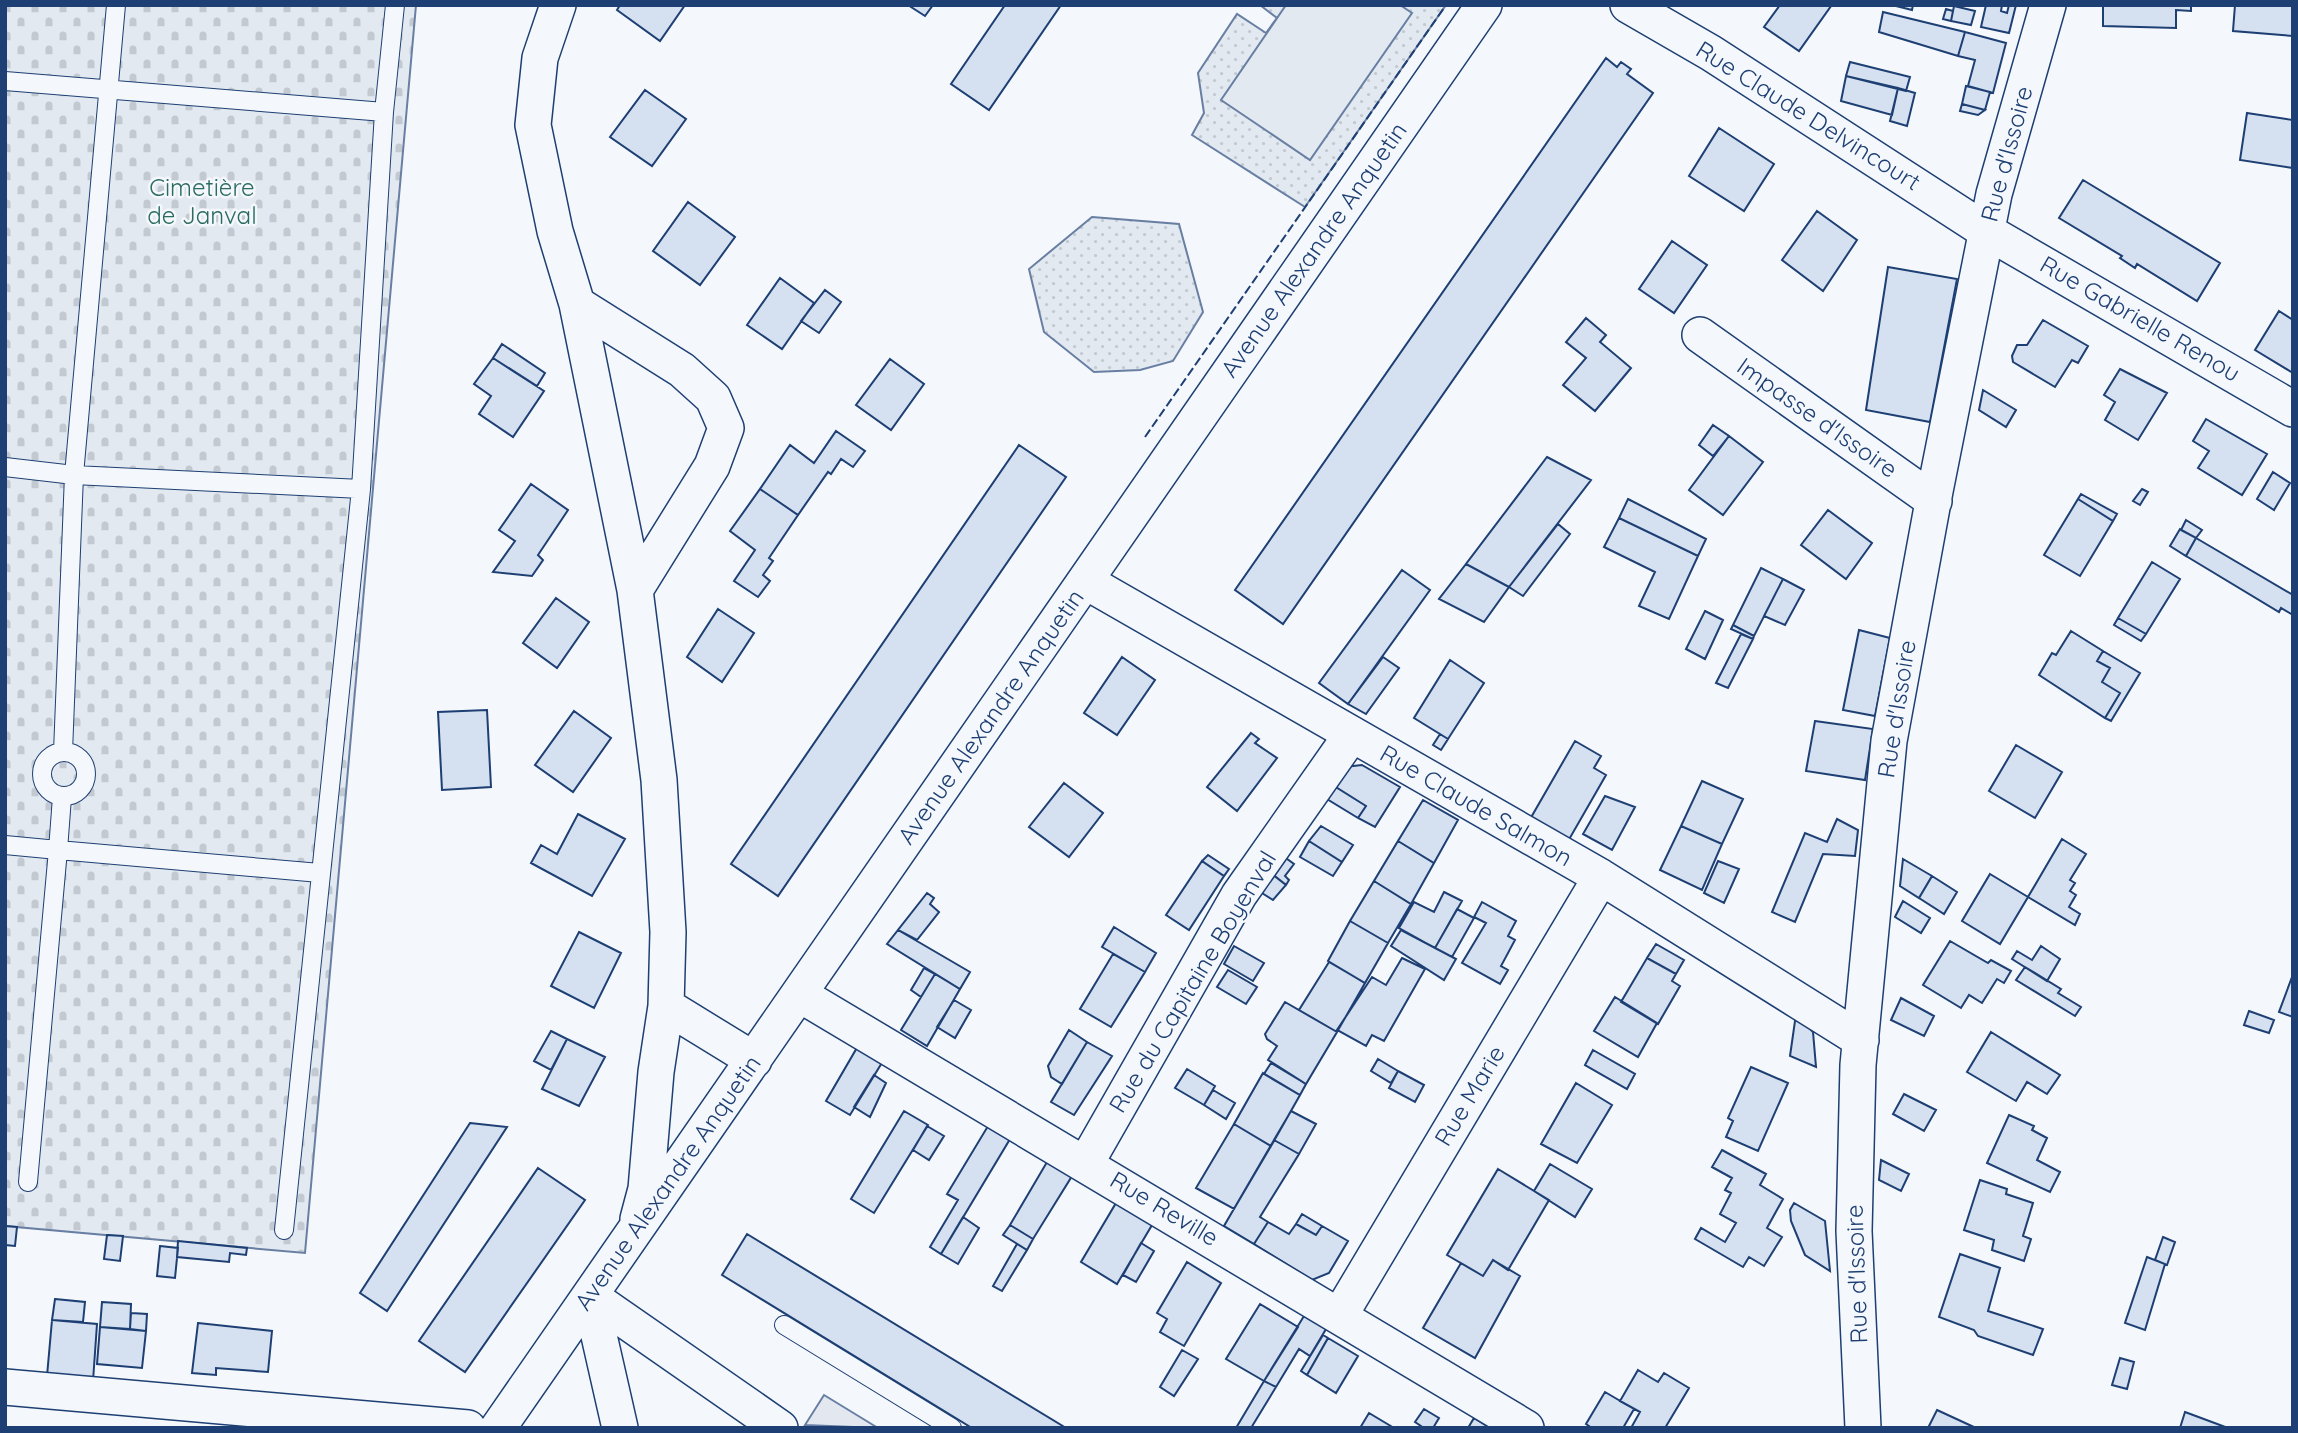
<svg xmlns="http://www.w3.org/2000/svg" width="2298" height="1433" font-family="Quicksand,sans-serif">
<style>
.green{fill:url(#green-dots);stroke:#687fa3;stroke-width:2}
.cemetery{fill:url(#cemetery-stones);stroke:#687fa3;stroke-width:2}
.pitch{fill:#e3e9f0;stroke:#687fa3;stroke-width:2}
.parking{fill:#e3e8f0;stroke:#687fa3;stroke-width:2}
.building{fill:#d5e0f0;stroke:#1d3f73;stroke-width:2}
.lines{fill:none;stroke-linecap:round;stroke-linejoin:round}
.service-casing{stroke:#1d3f73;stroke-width:20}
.minor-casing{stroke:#1d3f73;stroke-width:38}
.service{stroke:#f4f7fb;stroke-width:18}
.minor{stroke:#f4f7fb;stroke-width:35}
.fence{stroke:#1d3f73;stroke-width:2;stroke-dasharray:9 3.5;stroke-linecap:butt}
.labels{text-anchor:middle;stroke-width:5;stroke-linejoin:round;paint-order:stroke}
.street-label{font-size:24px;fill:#1d3f73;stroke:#f4f7fb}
.park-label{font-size:24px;fill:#2c6c60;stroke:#f4f7fb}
</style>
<defs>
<pattern id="green-dots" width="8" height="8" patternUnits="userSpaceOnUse" patternTransform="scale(1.75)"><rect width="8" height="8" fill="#e3e9f0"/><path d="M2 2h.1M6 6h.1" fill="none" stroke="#c2c9d1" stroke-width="1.8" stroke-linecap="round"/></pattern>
<pattern id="cemetery-stones" width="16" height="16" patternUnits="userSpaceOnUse" patternTransform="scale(1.75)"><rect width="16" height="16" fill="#e3e9f0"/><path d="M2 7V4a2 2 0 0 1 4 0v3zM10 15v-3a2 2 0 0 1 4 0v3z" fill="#c2c9d1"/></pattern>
</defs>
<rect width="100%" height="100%" fill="#f4f7fb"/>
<!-- green -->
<path class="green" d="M 1260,5 L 1446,5 L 1305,207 L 1192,135 L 1204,113 L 1198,73 L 1237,14 L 1266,33 L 1277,18 Z
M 1092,217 L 1179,224 L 1203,312 L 1173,361 L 1140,370 L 1094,372 L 1044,332 L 1029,269 Z"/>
<!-- cemetery -->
<path class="cemetery" d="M 5,5 L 416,5 L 305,1253 L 5,1226 Z"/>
<!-- pitch -->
<path class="pitch" d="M 1286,5 L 1400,5 L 1412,13 L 1310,160 L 1221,100 Z"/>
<!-- parking -->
<path class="parking" d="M 824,1395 L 878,1428 L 805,1425 Z"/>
<!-- building -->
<path class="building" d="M 620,5 L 685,5 L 660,41 L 617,10 Z
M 908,5 L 933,5 L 925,16 Z
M 1005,5 L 1061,5 L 989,110 L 951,84 Z
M 1780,5 L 1829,5 L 1831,6 L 1799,51 L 1764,27 Z
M 1892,5 L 1913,5 L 1912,10 Z
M 1986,5 L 2002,5 L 2001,11 L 2007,13 L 2009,5 L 2016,5 L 2009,33 L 1981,27 Z
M 2103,5 L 2191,5 L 2191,11 L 2176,10 L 2176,28 L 2103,26 Z
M 2235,5 L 2293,5 L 2293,36 L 2233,31 Z
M 1954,6 L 1975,11 L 1971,25 L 1951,21 Z
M 1946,9 L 1953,11 L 1951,21 L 1943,19 Z
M 1883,12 L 1965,32 L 1958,56 L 1879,32 Z
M 1965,32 L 2006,43 L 1993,93 L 1968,86 L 1975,60 L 1958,56 Z
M 1606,58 L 1617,67 L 1621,62 L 1631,69 L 1627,74 L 1653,93 L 1283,624 L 1235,590 Z
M 1850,62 L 1910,77 L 1906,91 L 1846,76 Z
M 1846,76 L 1898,88 L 1892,115 L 1841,101 Z
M 1966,86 L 1990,92 L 1985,110 L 1962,104 Z
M 1898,88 L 1915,93 L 1907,126 L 1890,121 Z
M 645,90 L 686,119 L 652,166 L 610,137 Z
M 1962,104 L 1985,110 L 1978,115 L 1960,111 Z
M 2247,113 L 2293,120 L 2293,168 L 2240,160 Z
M 1719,128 L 1774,164 L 1744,211 L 1689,176 Z
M 2083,180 L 2220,263 L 2197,301 L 2137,264 L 2135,268 L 2120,258 L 2122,256 L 2059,218 Z
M 688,202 L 735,237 L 700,285 L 653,251 Z
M 1817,211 L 1857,240 L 1823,291 L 1782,260 Z
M 1672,241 L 1707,265 L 1674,313 L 1639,289 Z
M 1888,267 L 1957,279 L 1930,422 L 1866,410 Z
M 780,278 L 814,303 L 782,349 L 747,325 Z
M 825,290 L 841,302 L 819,333 L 801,321 Z
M 2279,311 L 2293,320 L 2293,373 L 2255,350 Z
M 1586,318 L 1606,335 L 1600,342 L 1631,368 L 1595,411 L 1563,385 L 1586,358 L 1566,342 Z
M 2043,320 L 2088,346 L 2078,363 L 2072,360 L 2055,387 L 2013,362 L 2012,356 L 2017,345 L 2027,345 Z
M 502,344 L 545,373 L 537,386 L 493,358 Z
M 493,358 L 544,391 L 513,437 L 479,414 L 491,396 L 474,384 Z
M 890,359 L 924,384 L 891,430 L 856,405 Z
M 2120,369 L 2167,393 L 2138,440 L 2105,420 L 2115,402 L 2104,395 Z
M 1983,390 L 2016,410 L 2006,427 L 1979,410 Z
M 2206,419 L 2267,454 L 2242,495 L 2198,468 L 2209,451 L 2193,441 Z
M 1713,425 L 1729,436 L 1713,456 L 1699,445 Z
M 836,431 L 865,451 L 853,467 L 841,459 L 831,474 L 828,472 L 798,515 L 760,489 L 790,445 L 814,463 Z
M 1729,436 L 1763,462 L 1723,515 L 1689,490 Z
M 1019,445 L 1066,477 L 778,896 L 731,864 Z
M 1547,457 L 1591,480 L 1509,587 L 1466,564 Z
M 2273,472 L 2290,483 L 2274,510 L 2257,499 Z
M 531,484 L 568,510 L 538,555 L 543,560 L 532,576 L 493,572 L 515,541 L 499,530 Z
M 760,489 L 798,515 L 769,558 L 773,561 L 763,575 L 770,581 L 758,597 L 734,581 L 755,550 L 730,531 Z
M 2142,489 L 2148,492 L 2140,505 L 2133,501 Z
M 2081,494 L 2117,514 L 2113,521 L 2078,499 Z
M 1628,499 L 1706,539 L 1698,556 L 1619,518 Z
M 2078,499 L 2113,521 L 2080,576 L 2044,555 Z
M 1828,510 L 1872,543 L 1846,579 L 1801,545 Z
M 1619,518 L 1698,556 L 1669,619 L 1639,606 L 1655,572 L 1604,547 Z
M 2186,520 L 2202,530 L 2196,538 L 2181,530 Z
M 1558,524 L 1570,534 L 1523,596 L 1509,587 Z
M 2180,529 L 2196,538 L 2186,556 L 2170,546 Z
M 2196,538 L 2293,595 L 2293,615 L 2281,608 L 2279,612 L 2186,556 Z
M 2152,562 L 2180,579 L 2146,634 L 2118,618 Z
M 1466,564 L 1509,587 L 1484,622 L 1439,599 Z
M 1761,568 L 1783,579 L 1754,636 L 1733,625 Z
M 1402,570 L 1430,590 L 1348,704 L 1319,683 Z
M 1783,579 L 1804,590 L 1785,625 L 1764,616 Z
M 556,598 L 589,622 L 557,668 L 523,643 Z
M 718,609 L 754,633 L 722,682 L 687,657 Z
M 1705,611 L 1723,620 L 1705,659 L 1686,649 Z
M 2118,618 L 2146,634 L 2141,641 L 2114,625 Z
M 1733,625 L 1754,636 L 1753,639 L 1731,629 Z
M 1859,630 L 1890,638 L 1875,716 L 1843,710 Z
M 2071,631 L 2103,651 L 2097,661 L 2110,668 L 2102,682 L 2120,693 L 2105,718 L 2039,675 L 2052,653 L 2056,655 Z
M 1741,634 L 1753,639 L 1728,688 L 1716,683 Z
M 2103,651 L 2140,673 L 2111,721 L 2105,718 L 2120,693 L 2102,682 L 2110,668 L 2097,661 Z
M 1122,657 L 1155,680 L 1117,735 L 1084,713 Z
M 1383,657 L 1399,668 L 1366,714 L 1348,704 Z
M 1450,660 L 1484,683 L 1448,739 L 1414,718 Z
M 487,710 L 491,787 L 442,790 L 438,712 Z
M 574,711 L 611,738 L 573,792 L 535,765 Z
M 1815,721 L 1873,729 L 1865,780 L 1806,771 Z
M 1251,733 L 1259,739 L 1255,743 L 1277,758 L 1237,811 L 1207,787 Z
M 1440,734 L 1448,739 L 1441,750 L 1433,745 Z
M 1575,741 L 1601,756 L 1594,768 L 1606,775 L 1567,843 L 1529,821 Z
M 2016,745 L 2062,772 L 2035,818 L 1989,791 Z
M 1362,765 L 1400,787 L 1375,827 L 1358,818 L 1366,806 L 1331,784 L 1344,767 Z
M 1702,781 L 1743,799 L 1722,844 L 1681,826 Z
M 1064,783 L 1103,813 L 1069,857 L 1029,827 Z
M 1331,784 L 1366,806 L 1358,818 L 1322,796 Z
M 1605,796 L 1635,807 L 1612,850 L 1583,834 Z
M 1423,800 L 1458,820 L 1434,863 L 1398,841 Z
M 578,814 L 625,839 L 592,896 L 531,863 L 541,845 L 557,854 Z
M 1837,819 L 1858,830 L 1855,856 L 1823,854 L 1795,922 L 1772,912 L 1805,833 L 1827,842 Z
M 1321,826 L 1353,845 L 1342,862 L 1309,841 Z
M 1681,826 L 1722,844 L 1702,890 L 1660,870 Z
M 2062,839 L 2086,854 L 2070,880 L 2075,883 L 2070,891 L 2076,895 L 2069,907 L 2080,914 L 2075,925 L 2028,897 Z
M 1309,841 L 1342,862 L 1333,876 L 1300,857 Z
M 1398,841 L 1434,863 L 1411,904 L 1374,881 Z
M 1279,853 L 1294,864 L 1285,876 L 1289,880 L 1286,885 L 1267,870 Z
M 1208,855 L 1229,869 L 1224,876 L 1202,861 Z
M 1903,859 L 1932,876 L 1919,898 L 1900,886 Z
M 1202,861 L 1224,876 L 1189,930 L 1166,915 Z
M 1718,861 L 1739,869 L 1724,903 L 1704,893 Z
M 1267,870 L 1286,885 L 1273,900 L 1254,888 Z
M 1990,874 L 2028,897 L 2000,944 L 1962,921 Z
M 1932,876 L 1957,892 L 1944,914 L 1919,898 Z
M 1374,881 L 1411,904 L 1388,943 L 1350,921 Z
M 1444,892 L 1462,901 L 1435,948 L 1399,928 L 1414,902 L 1434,912 Z
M 927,893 L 934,898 L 930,904 L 939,912 L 917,940 L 898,930 Z
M 1903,901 L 1930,918 L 1921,933 L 1895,917 Z
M 1482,902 L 1516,921 L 1508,936 L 1515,940 L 1501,966 L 1508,970 L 1500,984 L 1462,963 L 1486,923 L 1474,917 Z
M 1457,909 L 1474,918 L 1452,957 L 1435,948 Z
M 1350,921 L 1388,943 L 1365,983 L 1328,961 Z
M 1114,927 L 1156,953 L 1145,972 L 1102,947 Z
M 898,930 L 970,972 L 960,989 L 887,944 Z
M 1401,930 L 1456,959 L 1444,980 L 1391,946 Z
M 579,932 L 621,953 L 594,1008 L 551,986 Z
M 1950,941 L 1988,963 L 1991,960 L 2011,971 L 2004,983 L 1997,979 L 1982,1003 L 1969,995 L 1961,1008 L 1923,985 Z
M 1656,944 L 1684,960 L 1676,974 L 1647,958 Z
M 1234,946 L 1264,963 L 1253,981 L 1224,964 Z
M 2041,946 L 2060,959 L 2047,981 L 2012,959 L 2017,951 L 2032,960 Z
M 1113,954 L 1145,972 L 1111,1027 L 1080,1009 Z
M 1402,958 L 1425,969 L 1384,1041 L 1372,1035 L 1366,1046 L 1337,1030 L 1372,977 L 1386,985 Z
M 1647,958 L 1676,974 L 1672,981 L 1680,986 L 1658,1024 L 1621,1002 Z
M 1329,962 L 1365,983 L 1337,1032 L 1299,1010 Z
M 2025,967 L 2061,989 L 2058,993 L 2081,1007 L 2075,1016 L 2016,980 Z
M 924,968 L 935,974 L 921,997 L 911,990 Z
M 1228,970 L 1257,987 L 1246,1004 L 1217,987 Z
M 935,974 L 960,989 L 927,1046 L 901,1030 Z
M 2292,977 L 2293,978 L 2293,1017 L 2279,1012 Z
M 1615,997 L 1657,1023 L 1638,1057 L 1594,1031 Z
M 1901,998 L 1934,1016 L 1924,1036 L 1891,1020 Z
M 954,1000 L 971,1010 L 955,1038 L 937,1027 Z
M 1285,1002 L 1337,1032 L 1306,1084 L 1268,1060 L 1277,1046 L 1267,1039 L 1265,1034 Z
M 2249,1011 L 2274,1020 L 2269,1033 L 2244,1025 Z
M 1796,1014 L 1813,1032 L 1816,1067 L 1790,1056 Z
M 1069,1030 L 1087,1042 L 1062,1084 L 1051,1077 L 1048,1066 Z
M 551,1031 L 567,1039 L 551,1070 L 534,1061 Z
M 1991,1032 L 2060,1075 L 2047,1094 L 2027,1082 L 2016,1101 L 1967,1072 Z
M 567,1039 L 605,1057 L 579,1106 L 542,1089 Z
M 1087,1042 L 1112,1056 L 1074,1115 L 1051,1102 Z
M 858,1046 L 883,1061 L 850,1115 L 826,1101 Z
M 1593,1050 L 1635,1074 L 1627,1089 L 1585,1065 Z
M 1378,1059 L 1398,1071 L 1391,1083 L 1371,1071 Z
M 1271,1063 L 1306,1084 L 1300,1095 L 1264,1074 Z
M 1751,1067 L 1788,1083 L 1758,1151 L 1726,1137 L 1733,1121 L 1728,1118 Z
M 1187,1069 L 1215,1086 L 1204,1105 L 1175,1088 Z
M 1398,1071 L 1424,1085 L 1415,1102 L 1389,1088 Z
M 1263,1073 L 1300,1095 L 1271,1146 L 1234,1124 Z
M 874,1075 L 886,1083 L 870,1117 L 854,1107 Z
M 1576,1083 L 1612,1105 L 1577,1163 L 1541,1144 Z
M 1213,1090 L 1235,1103 L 1226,1119 L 1204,1105 Z
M 1904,1094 L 1936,1110 L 1924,1131 L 1893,1114 Z
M 904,1111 L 928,1125 L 874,1213 L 851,1199 Z
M 1291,1111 L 1316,1124 L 1299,1154 L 1274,1140 Z
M 2009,1115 L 2034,1126 L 2032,1130 L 2047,1138 L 2037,1160 L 2060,1172 L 2050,1192 L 1987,1163 Z
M 470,1123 L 507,1127 L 387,1311 L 360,1293 Z
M 1234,1124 L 1271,1146 L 1234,1209 L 1196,1188 Z
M 927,1126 L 944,1136 L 929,1160 L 913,1150 Z
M 988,1126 L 1010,1139 L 941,1254 L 930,1247 L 958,1200 L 947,1194 Z
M 1274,1140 L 1299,1154 L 1260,1217 L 1268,1222 L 1254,1244 L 1224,1226 Z
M 1722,1150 L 1766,1174 L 1760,1185 L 1783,1199 L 1767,1228 L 1782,1237 L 1764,1266 L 1749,1257 L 1743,1267 L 1695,1239 L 1701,1228 L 1725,1242 L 1736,1223 L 1720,1214 L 1731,1193 L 1725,1190 L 1732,1178 L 1712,1167 Z
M 1881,1160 L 1909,1174 L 1901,1191 L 1879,1180 Z
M 1047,1162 L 1072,1176 L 1033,1239 L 1010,1225 Z
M 1550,1164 L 1592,1189 L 1575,1217 L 1534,1191 Z
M 538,1168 L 585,1200 L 465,1372 L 419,1341 Z
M 1498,1169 L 1549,1200 L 1508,1270 L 1493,1260 L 1483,1276 L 1447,1255 Z
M 1980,1180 L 2007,1189 L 2006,1194 L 2033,1203 L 2023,1236 L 2031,1239 L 2024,1261 L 1992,1250 L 1994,1240 L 1964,1230 Z
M 1116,1203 L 1152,1225 L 1117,1284 L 1081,1262 Z
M 1794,1203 L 1825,1221 L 1830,1271 L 1805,1255 L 1791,1221 L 1790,1210 Z
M 1302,1214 L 1322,1226 L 1316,1235 L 1296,1224 Z
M 963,1217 L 979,1228 L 958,1264 L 941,1254 Z
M 1268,1222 L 1289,1234 L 1296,1224 L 1316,1235 L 1322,1226 L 1348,1241 L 1329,1273 L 1312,1280 L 1254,1244 Z
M 1010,1225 L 1033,1239 L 1027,1250 L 1003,1235 Z
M 5,1226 L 17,1227 L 15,1246 L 5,1245 Z
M 747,1234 L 1066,1428 L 972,1428 L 722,1275 Z
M 107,1235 L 123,1236 L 120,1261 L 104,1259 Z
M 2163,1237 L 2175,1242 L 2167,1265 L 2155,1260 Z
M 178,1241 L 247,1248 L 246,1255 L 230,1253 L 229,1262 L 177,1257 Z
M 1141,1243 L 1154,1251 L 1136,1282 L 1123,1275 Z
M 1017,1244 L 1027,1250 L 1002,1291 L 993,1286 Z
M 160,1246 L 178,1248 L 175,1278 L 157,1276 Z
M 1960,1254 L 2000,1268 L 1988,1311 L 2043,1329 L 2033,1355 L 1978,1336 L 1974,1330 L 1939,1317 Z
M 2147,1257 L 2165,1264 L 2145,1330 L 2125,1323 Z
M 1493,1260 L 1520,1276 L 1475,1358 L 1423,1328 L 1461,1263 L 1483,1276 Z
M 1187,1262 L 1221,1283 L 1184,1346 L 1160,1332 L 1167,1319 L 1157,1313 Z
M 55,1299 L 85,1302 L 83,1322 L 52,1320 Z
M 102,1302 L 131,1304 L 130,1329 L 100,1327 Z
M 1260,1304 L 1298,1327 L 1264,1381 L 1226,1359 Z
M 131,1313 L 147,1314 L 146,1331 L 130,1329 Z
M 1304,1316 L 1326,1329 L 1310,1356 L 1299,1349 L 1276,1387 L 1264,1381 Z
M 52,1320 L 97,1324 L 93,1381 L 47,1376 Z
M 198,1323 L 272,1331 L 268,1372 L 216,1368 L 216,1375 L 192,1373 Z
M 100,1327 L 146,1331 L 142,1368 L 97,1364 Z
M 1323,1335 L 1328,1338 L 1307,1375 L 1301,1371 Z
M 1328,1338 L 1358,1356 L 1336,1393 L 1307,1375 Z
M 1182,1350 L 1198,1359 L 1174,1396 L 1160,1387 Z
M 2120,1358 L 2134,1362 L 2127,1389 L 2112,1385 Z
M 1638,1370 L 1658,1382 L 1664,1373 L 1689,1388 L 1665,1428 L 1631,1428 L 1640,1412 L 1620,1401 Z
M 1264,1381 L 1276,1387 L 1251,1428 L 1236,1428 Z
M 1605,1392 L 1634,1409 L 1623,1428 L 1592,1428 L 1586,1424 Z
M 1424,1409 L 1439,1418 L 1433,1428 L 1424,1428 L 1415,1422 Z
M 1937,1410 L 1976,1428 L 1928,1428 Z
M 2185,1412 L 2228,1428 L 2180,1428 Z
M 1369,1413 L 1394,1428 L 1360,1428 Z
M 1474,1418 L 1490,1428 L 1468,1428 Z"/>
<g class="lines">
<!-- service casing -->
<g class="service-casing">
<path id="service" d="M 5,81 L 384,112
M 5,467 L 74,475 L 361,489
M42 774a22 22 0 1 1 44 0a22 22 0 1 1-44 0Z
M 63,752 L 74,475 L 116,5
M 62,797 L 58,850 L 320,873
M 5,845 L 58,850 L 28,1182
M 284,1230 L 361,489 L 384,112 L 395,5
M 784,1325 L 952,1428"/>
</g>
<!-- minor casing -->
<g class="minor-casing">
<path id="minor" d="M 558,5 L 540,58 L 533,125 L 555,231 L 577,304 L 635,590 L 659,780 L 668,932 L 666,1006 L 656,1072 L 646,1189 L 638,1219
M 1628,5 L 1711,53 L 1986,231 L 2293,409
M 577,304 L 682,370 L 713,398 L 726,428 L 712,466 L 635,590
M 1700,335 L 1934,501
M 1085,581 L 1601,877 L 1861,1040
M 799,994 L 1526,1428
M 666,1006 L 754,1060
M 1086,1163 L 1239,895 L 1352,734
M 590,1296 L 780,1428
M 590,1296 L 620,1428
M 1340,1315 L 1601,877
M 5,1387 L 468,1428
M 498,1428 L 1484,5
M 1863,1428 L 1854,1231 L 1858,1065 L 1889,741 L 1935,491 L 1994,194 L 2048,5"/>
</g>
<!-- service -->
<use href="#service" class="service"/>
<!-- minor -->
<use href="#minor" class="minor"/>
<!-- fence -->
<path class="fence" d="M 1145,437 L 1446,5"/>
</g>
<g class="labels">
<!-- street labels -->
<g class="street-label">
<text transform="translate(1808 116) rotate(32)" y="8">Rue Claude Delvincourt</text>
<text transform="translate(2007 154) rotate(-75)" y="8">Rue d'Issoire</text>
<text transform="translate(1314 250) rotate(-55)" y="8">Avenue Alexandre Anquetin</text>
<text transform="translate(2140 319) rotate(30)" y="8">Rue Gabrielle Renou</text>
<text transform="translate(1817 418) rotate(35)" y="8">Impasse d'Issoire</text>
<text transform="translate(1897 709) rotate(-81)" y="8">Rue d'Issoire</text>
<text transform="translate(991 717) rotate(-55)" y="8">Avenue Alexandre Anquetin</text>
<text transform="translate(1476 806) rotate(30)" y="8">Rue Claude Salmon</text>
<text transform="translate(1193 982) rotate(-59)" y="8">Rue du Capitaine Boyenval</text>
<text transform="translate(1470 1096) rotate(-59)" y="8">Rue Marie</text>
<text transform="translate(668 1183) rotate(-55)" y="8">Avenue Alexandre Anquetin</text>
<text transform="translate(1164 1209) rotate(31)" y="8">Rue Reville</text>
<text transform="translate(1857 1274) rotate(-92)" y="8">Rue d'Issoire</text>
</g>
<!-- park labels -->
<g class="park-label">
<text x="202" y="196">Cimetière<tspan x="202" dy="28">de Janval</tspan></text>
</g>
</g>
<!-- border -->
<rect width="2298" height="1433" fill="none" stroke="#1d3f73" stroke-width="14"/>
</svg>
